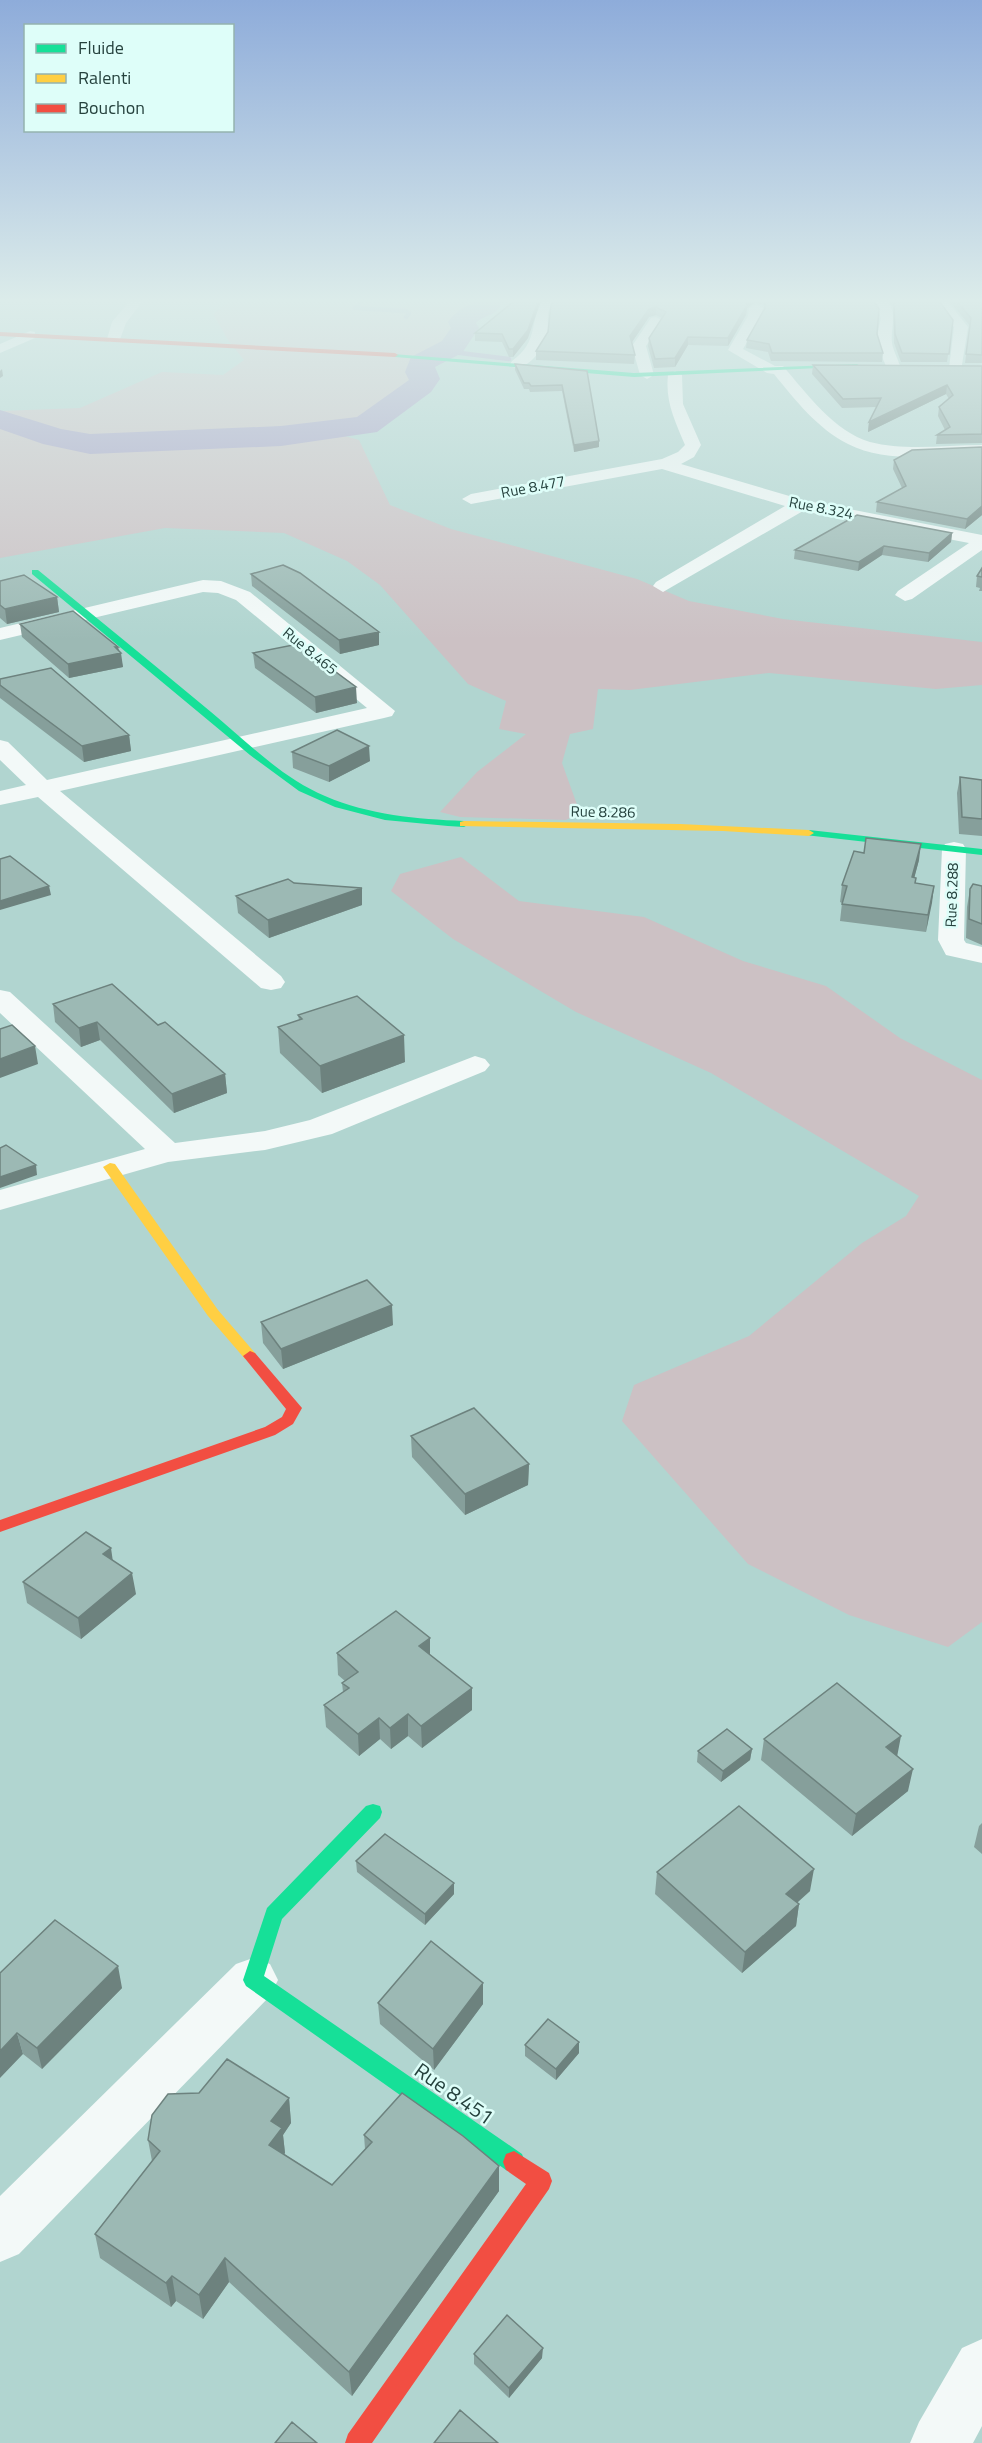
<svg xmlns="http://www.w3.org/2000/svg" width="982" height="2443" font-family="'Titillium Web',sans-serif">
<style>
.green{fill:#ccc1c4}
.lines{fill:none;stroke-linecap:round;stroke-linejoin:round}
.stream{stroke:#a8a1c6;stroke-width:4.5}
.river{fill:#a8a1c6;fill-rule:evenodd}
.street{fill:#f3f9f8;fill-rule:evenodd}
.fast{fill:#16e098;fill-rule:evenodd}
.slow{fill:#ffcf43;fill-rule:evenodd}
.jam{fill:#f24e42;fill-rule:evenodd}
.wall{fill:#869f9b}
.shaded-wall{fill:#6d827e}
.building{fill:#9cb9b4;stroke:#6d827e;stroke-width:1.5}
.labels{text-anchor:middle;stroke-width:5;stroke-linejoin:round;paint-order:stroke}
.far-street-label{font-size:15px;fill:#26423e;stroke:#defef9}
.near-street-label{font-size:21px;fill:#26423e;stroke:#defef9}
</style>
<rect width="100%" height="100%" fill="#b1d5d0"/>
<!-- green -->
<path class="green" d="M 233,298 L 488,298 L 488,307 L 471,313 L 462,322 L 465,328 L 452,347 L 422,363 L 420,372 L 425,379 L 420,386 L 366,425 L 327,431 L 359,440 L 390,505 L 451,529 L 637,579 L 689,601 L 783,619 L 982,642 L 982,685 L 936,689 L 769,673 L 630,690 L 598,689 L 593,729 L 570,734 L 562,763 L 580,813 L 566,820 L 460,817 L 440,812 L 477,772 L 526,734 L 499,729 L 506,701 L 468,684 L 380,585 L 347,561 L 284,533 L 165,528 L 0,558 L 0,411 L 80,408 L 162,372 L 223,375 L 244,360 L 228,340 L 213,314 Z
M 461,857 L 519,901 L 644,917 L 743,961 L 826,986 L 900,1038 L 982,1080 L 982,1622 L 948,1647 L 849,1615 L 748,1564 L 622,1421 L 634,1385 L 749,1336 L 862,1243 L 906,1216 L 919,1196 L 711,1073 L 576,1012 L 453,939 L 391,891 L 400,874 Z"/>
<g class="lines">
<!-- stream -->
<path class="stream" d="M 365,298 L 355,308 L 406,311 L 409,313 L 406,317
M 444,351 L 509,359"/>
<!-- river -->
<path class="river" d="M 475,298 L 501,298 C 501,317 487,312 476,323 L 479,328 L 462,353 L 435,367 L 440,379 L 431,392 L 377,432 L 281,446 L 90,454 L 43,444 L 0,429 L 0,410 L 61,429 L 90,434 L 281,426 L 357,417 L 409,380 L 405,372 L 411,357 L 442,341 L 451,328 L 448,322 C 456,311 463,307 475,303 Z"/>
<!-- street -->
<path class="street" d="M 132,298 L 145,298 L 126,323 L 119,342 L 109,342 L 107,339 L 112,322 Z
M 544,298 L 557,298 C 554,303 548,309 548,315 C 547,321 549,327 547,334 C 544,348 529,371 512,367 L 510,364 L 512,361 C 540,341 528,322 544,298 Z
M 868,298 L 883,298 C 900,310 890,326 892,343 C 893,350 898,359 900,366 L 898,369 L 893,370 L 886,366 C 883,359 879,350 878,342 C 876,316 890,323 868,298 Z
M 932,298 L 945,298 L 968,327 L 961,371 L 951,371 L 949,368 L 954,327 Z
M 756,304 L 763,308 L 762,316 L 743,349 L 775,366 L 783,366 C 806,393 835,432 870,442 C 905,451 946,445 982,445 L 982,455 C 941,455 886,464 848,444 C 818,429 795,400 774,374 L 767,373 L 728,350 L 748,316 L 749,308 Z
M 656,317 L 663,321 L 646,346 L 654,375 L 647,379 L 640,375 L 632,346 L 651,318 Z
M 30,331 L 35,332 L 35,338 L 0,353 L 0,344 Z
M 675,371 L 682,375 L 683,404 L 701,445 L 694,457 L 681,464 L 803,500 L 982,535 L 982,550 L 912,599 L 905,601 L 895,595 L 898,591 L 969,543 L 803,511 L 663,592 L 653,586 L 656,582 L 785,506 L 662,469 L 471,504 L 462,499 L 471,494 L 662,459 L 678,452 L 685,445 C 675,421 665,402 668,375 Z
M 203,580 L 221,581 L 250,592 L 395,711 L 392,716 L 384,718 L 60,791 L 281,976 L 285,982 L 281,988 L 271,990 L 261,988 L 38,797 L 0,805 L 0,791 L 26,785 L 0,760 L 0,740 L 8,742 L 47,780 L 367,708 L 236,600 L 218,593 L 203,592 L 0,640 L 0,628 Z
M 954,842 L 963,844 L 966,849 L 964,940 L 966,943 L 982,947 L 982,963 L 946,955 L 938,940 L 942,849 L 945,844 Z
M 0,990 L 10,992 L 175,1143 L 265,1131 L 310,1120 L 475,1056 L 485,1059 L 490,1065 L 485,1071 L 332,1134 L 265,1150 L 168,1162 L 0,1210 L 0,1190 L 145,1149 L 0,1013 Z
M 253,1958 L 270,1964 L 278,1980 L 270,1996 L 19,2254 L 0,2262 L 0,2196 L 236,1964 Z
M 982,2339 L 982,2426 L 973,2443 L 910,2443 L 919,2422 L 962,2348 Z"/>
<!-- fast -->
<path class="fast" d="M 393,354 L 634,373 L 857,364 L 860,366 L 634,377 L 395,357 Z
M 32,570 L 38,570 C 96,617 154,665 211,712 C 247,742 282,778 325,796 C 369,815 417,819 464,821 L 469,824 L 464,827 L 448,826 L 385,820 L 335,807 L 299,791 L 250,755 L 32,574 Z
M 809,830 L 982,849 L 982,855 L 805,835 L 804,833 Z
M 373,1804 L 380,1806 L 382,1812 L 380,1818 L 282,1919 L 264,1976 L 522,2154 L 525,2162 L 522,2170 L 514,2173 L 506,2170 L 246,1986 L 243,1980 L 267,1908 L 366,1806 Z"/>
<!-- slow -->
<path class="slow" d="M 464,821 L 680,824 L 809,830 L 814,833 L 809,836 L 723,831 L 460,826 L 460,822 Z
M 110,1163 L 115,1164 L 218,1310 L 255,1353 L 257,1356 L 255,1359 L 245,1359 L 208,1316 L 103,1167 Z"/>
<!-- jam -->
<path class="jam" d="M 0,332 L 395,353 L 398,355 L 395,357 L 0,336 Z
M 250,1351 L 255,1353 L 302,1408 L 293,1424 L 275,1435 L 0,1532 L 0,1520 L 265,1427 L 282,1417 L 286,1409 L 243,1356 Z
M 514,2151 L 549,2173 L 552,2181 L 549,2189 L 372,2443 L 345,2443 L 348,2434 L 526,2184 L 506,2170 L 503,2162 L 506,2154 Z"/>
</g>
<!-- wall -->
<path class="wall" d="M 518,298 L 528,338 L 513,357 L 509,357 L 502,342 L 475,341 L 475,333 Z
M 555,298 L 872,298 L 877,334 L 883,353 L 882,362 L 771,361 L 768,352 L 746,348 L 747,340 L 764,309 L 764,306 L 755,302 L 747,308 L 746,315 L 728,346 L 688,345 L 675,367 L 654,368 L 648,346 L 649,338 L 662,318 L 656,315 L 649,317 L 632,342 L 635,355 L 634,364 L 536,360 L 536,351 L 548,332 Z
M 886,298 L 937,298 L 953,320 L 947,362 L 901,362 L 894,343 L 893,307 Z
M 947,298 L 982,298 L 982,363 L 965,363 L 970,326 Z
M 515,364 L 587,371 L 599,441 L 599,447 L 574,452 L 562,391 L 530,392 L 529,389 L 524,389 L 515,370 Z
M 813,365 L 982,366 L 982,443 L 936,444 L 937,435 L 945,430 L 938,416 L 939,407 L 949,399 L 946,394 L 868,432 L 869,422 L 877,407 L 842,408 L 812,374 Z
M 982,447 L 982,515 L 965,529 L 876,512 L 877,502 L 902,488 L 893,469 L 894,460 Z
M 952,533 L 951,542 L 928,562 L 882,555 L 858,571 L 794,559 L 795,550 Z
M 982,568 L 982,591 L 979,591 L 980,588 L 976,587 L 977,576 Z
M 251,574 L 379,632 L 379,645 L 340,654 L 252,586 Z
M 0,581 L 57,597 L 59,612 L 7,624 L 0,618 Z
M 20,624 L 118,647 L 123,667 L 69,678 L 22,637 Z
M 253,653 L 357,703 L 316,713 L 255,668 Z
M 0,679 L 129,735 L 131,751 L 84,762 L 0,698 Z
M 292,752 L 370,761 L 329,782 L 293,768 Z
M 960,777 L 982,780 L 982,836 L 959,834 L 957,793 Z
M 919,860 L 914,878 L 915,883 L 934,886 L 926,932 L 840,921 L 842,903 L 840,902 L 842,885 Z
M 294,883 L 362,888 L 362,905 L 269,938 L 238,913 L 236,896 Z
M 982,886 L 982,945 L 966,938 L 967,907 L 970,889 Z
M 53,1004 L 158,1025 L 225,1074 L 227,1093 L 174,1113 L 100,1040 L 81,1047 L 55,1022 Z
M 298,1015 L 405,1062 L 322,1093 L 280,1053 L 278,1027 L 299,1020 Z
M 261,1322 L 393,1325 L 283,1369 L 263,1343 Z
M 411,1436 L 529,1464 L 528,1485 L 465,1515 L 412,1457 Z
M 23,1582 L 136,1594 L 81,1639 L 27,1603 Z
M 337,1653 L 430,1655 L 472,1710 L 422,1748 L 408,1736 L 391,1749 L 380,1739 L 359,1756 L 326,1727 L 324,1705 L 343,1692 L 342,1683 L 345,1681 L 338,1675 Z
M 764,1739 L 897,1757 L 908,1791 L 852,1836 L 761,1760 Z
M 752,1749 L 750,1760 L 721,1782 L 697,1762 L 698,1751 Z
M 982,1823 L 982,1854 L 974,1847 L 979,1826 Z
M 356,1861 L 454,1883 L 454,1894 L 425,1925 L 357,1872 Z
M 657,1872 L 810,1891 L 797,1903 L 799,1904 L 796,1926 L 742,1973 L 655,1894 Z
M 0,1973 L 122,1988 L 42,2069 L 23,2054 Z
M 483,1983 L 483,2004 L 434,2070 L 380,2024 L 378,2003 Z
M 579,2042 L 579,2053 L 556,2080 L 525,2056 L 525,2045 Z
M 289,2098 L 291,2123 L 283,2135 L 285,2153 L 284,2154 L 332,2185 L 365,2149 L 364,2135 L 499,2191 L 352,2396 L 229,2282 L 203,2319 L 176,2301 L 171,2307 L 100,2258 L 95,2234 L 152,2161 L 148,2140 Z
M 474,2354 L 542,2358 L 509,2398 L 474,2364 Z"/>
<!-- shaded-wall -->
<path class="shaded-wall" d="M 539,298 L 542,298 L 528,338 L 513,357 L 513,349 Z
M 750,298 L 755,298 L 755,302 L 747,308 L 746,315 L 728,346 L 728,338 L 747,300 Z
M 656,307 L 656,315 L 649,317 L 630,345 L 630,336 L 649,309 Z
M 688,337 L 688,345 L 675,367 L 675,358 Z
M 2,369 L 3,376 L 0,378 L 0,371 Z
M 947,385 L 946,394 L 868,432 L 869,422 Z
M 599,441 L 599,447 L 574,452 L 574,445 Z
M 982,506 L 982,515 L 965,529 L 967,519 Z
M 952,533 L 951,542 L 928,562 L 929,553 Z
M 884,546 L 882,555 L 858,571 L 859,562 Z
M 57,597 L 59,612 L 7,624 L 5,609 Z
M 379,632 L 379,645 L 340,654 L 339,640 Z
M 118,647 L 119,653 L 121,653 L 123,667 L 69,678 L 68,664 Z
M 356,687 L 357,703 L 316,713 L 315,697 Z
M 129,735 L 131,751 L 84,762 L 82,746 Z
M 369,746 L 370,761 L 329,782 L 329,766 Z
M 921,844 L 919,860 L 910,894 L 912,877 Z
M 49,886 L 51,895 L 0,910 L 0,901 Z
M 934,886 L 932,903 L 926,932 L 928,915 Z
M 362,888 L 362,905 L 269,938 L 268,920 Z
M 97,1022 L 100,1040 L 81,1047 L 79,1028 Z
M 404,1035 L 405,1062 L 322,1093 L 320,1066 Z
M 35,1046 L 38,1064 L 0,1078 L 0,1059 Z
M 225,1074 L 227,1093 L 174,1113 L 172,1094 Z
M 36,1165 L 37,1175 L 0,1188 L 0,1177 Z
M 392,1305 L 393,1325 L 283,1369 L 281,1349 Z
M 529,1464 L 528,1485 L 465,1515 L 465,1494 Z
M 111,1548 L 114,1569 L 103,1554 Z
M 132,1573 L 136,1594 L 81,1639 L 78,1618 Z
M 430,1638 L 430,1659 L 419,1646 Z
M 472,1688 L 472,1710 L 422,1748 L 421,1726 Z
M 408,1714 L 408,1736 L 391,1749 L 390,1728 Z
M 379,1718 L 380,1739 L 359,1756 L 358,1734 Z
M 901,1736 L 897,1757 L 886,1747 Z
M 752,1749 L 750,1760 L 721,1782 L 723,1771 Z
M 913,1769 L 908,1791 L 852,1836 L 856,1814 Z
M 814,1869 L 810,1891 L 783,1915 L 786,1894 Z
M 454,1883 L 454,1894 L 425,1925 L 425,1914 Z
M 799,1904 L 796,1926 L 742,1973 L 745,1952 Z
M 118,1966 L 122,1988 L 42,2069 L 37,2048 Z
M 483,1983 L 483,2004 L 434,2070 L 433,2049 Z
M 17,2033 L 23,2054 L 0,2078 L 0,2051 Z
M 579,2042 L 579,2053 L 556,2080 L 556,2069 Z
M 289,2098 L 291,2123 L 283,2135 L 285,2153 L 272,2170 L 269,2145 L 271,2121 Z
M 499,2166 L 499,2191 L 352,2396 L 349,2372 Z
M 225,2258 L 229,2282 L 203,2319 L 199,2295 Z
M 172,2276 L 176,2301 L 171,2307 L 166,2283 Z
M 543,2348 L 542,2358 L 509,2398 L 509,2388 Z"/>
<!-- building -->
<path class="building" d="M 518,298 L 539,298 L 528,330 L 513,349 L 509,349 L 502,334 L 475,333 Z
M 555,298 L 750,298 L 747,300 L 746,307 L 728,338 L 688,337 L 675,358 L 655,359 L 649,338 L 666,312 L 656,307 L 649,309 L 630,336 L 635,355 L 536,351 L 548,332 L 551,305 Z
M 765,298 L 872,298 L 879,309 L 877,334 L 883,353 L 772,353 L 769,344 L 747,340 L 765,308 Z
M 894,298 L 937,298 L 953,320 L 949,354 L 902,353 L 895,334 Z
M 954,298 L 982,298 L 982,355 L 966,354 L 971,318 Z
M 515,364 L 587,371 L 599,441 L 574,445 L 562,385 L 531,386 L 529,383 L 524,383 Z
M 813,365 L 982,366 L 982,434 L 937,435 L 950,427 L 939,407 L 953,395 L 947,385 L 869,422 L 881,398 L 843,399 Z
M 982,447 L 982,506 L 967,519 L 877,502 L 906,486 L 894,460 L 912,450 Z
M 857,515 L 952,533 L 929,553 L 884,546 L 859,562 L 795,550 Z
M 283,565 L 300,573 L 379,632 L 339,640 L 251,574 Z
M 982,568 L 982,577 L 977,576 Z
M 24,575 L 57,597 L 5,609 L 0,605 L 0,581 Z
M 73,611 L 118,647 L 115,647 L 121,653 L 68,664 L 20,624 Z
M 298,644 L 356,687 L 315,697 L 253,653 Z
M 51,668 L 129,735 L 82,746 L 0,685 L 0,679 Z
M 337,730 L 369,746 L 329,766 L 292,752 Z
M 960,777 L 982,780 L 982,819 L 962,817 Z
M 866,838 L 921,844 L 912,877 L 916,878 L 915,883 L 934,886 L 928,915 L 842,904 L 847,886 L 842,885 L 854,851 L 864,853 Z
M 10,856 L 49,886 L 0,901 L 0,859 Z
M 288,879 L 294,883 L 362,888 L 268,920 L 236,896 Z
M 973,884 L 982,886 L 982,924 L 969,919 L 970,889 Z
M 112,984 L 158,1025 L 165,1022 L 225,1074 L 172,1094 L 97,1022 L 79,1028 L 53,1004 Z
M 357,996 L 404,1035 L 320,1066 L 278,1027 L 302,1019 L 298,1015 Z
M 12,1025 L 35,1046 L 0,1059 L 0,1029 Z
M 6,1145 L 36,1165 L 0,1177 L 0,1148 Z
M 367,1280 L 392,1305 L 281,1349 L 261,1322 Z
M 474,1408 L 529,1464 L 465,1494 L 411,1436 Z
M 86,1532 L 111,1548 L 103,1554 L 132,1573 L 78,1618 L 23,1582 Z
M 396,1611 L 430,1638 L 419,1646 L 472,1688 L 421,1726 L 408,1714 L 390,1728 L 379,1718 L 358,1734 L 324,1705 L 349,1688 L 342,1683 L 358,1672 L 337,1653 Z
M 837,1683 L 901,1736 L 886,1747 L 913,1769 L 856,1814 L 764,1739 Z
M 727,1729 L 752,1749 L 723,1771 L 698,1751 Z
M 739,1806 L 814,1869 L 786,1894 L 799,1904 L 745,1952 L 657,1872 Z
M 385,1834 L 454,1883 L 425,1914 L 356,1861 Z
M 55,1920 L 118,1966 L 37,2048 L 17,2033 L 0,2051 L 0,1973 Z
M 431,1941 L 483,1983 L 433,2049 L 378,2003 Z
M 548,2019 L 579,2042 L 556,2069 L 525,2045 Z
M 227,2059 L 289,2098 L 271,2121 L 282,2128 L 269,2145 L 332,2185 L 372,2142 L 364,2135 L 402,2093 L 463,2136 L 499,2166 L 349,2372 L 225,2258 L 199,2295 L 172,2276 L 166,2283 L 95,2234 L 160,2151 L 148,2140 L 152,2115 L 168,2094 L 199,2093 Z
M 507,2315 L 543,2348 L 509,2388 L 474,2354 Z
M 460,2410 L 498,2443 L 434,2443 Z
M 292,2422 L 317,2443 L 275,2443 Z"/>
<!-- sky -->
<linearGradient id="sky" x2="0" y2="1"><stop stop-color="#8eacda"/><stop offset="0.47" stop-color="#dcecea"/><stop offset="1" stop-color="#dcecea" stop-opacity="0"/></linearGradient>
<rect width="982" height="640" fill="url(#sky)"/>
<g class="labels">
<!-- far-street labels -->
<g class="far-street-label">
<text transform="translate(533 487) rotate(-11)" y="5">Rue 8.477</text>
<text transform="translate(821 508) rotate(11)" y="5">Rue 8.324</text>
<text transform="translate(310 651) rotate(39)" y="5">Rue 8.465</text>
<text transform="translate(603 812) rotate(1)" y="5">Rue 8.286</text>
<text transform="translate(952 895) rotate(-88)" y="5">Rue 8.288</text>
</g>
<!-- near-street labels -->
<g class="near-street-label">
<text transform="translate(454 2094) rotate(35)" y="7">Rue 8.451</text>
</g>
</g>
<!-- legend -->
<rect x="24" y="24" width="210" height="108" fill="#defef9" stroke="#94b3ae" stroke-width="1.5"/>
<rect x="36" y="44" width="30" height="9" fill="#16e098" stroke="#94b3ae" stroke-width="1.5"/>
<text x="78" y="54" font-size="18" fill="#26423e">Fluide</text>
<rect x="36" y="74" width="30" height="9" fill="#ffcf43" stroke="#94b3ae" stroke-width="1.5"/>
<text x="78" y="84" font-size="18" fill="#26423e">Ralenti</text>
<rect x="36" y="104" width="30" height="9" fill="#f24e42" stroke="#94b3ae" stroke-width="1.5"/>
<text x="78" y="114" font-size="18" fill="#26423e">Bouchon</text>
</svg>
